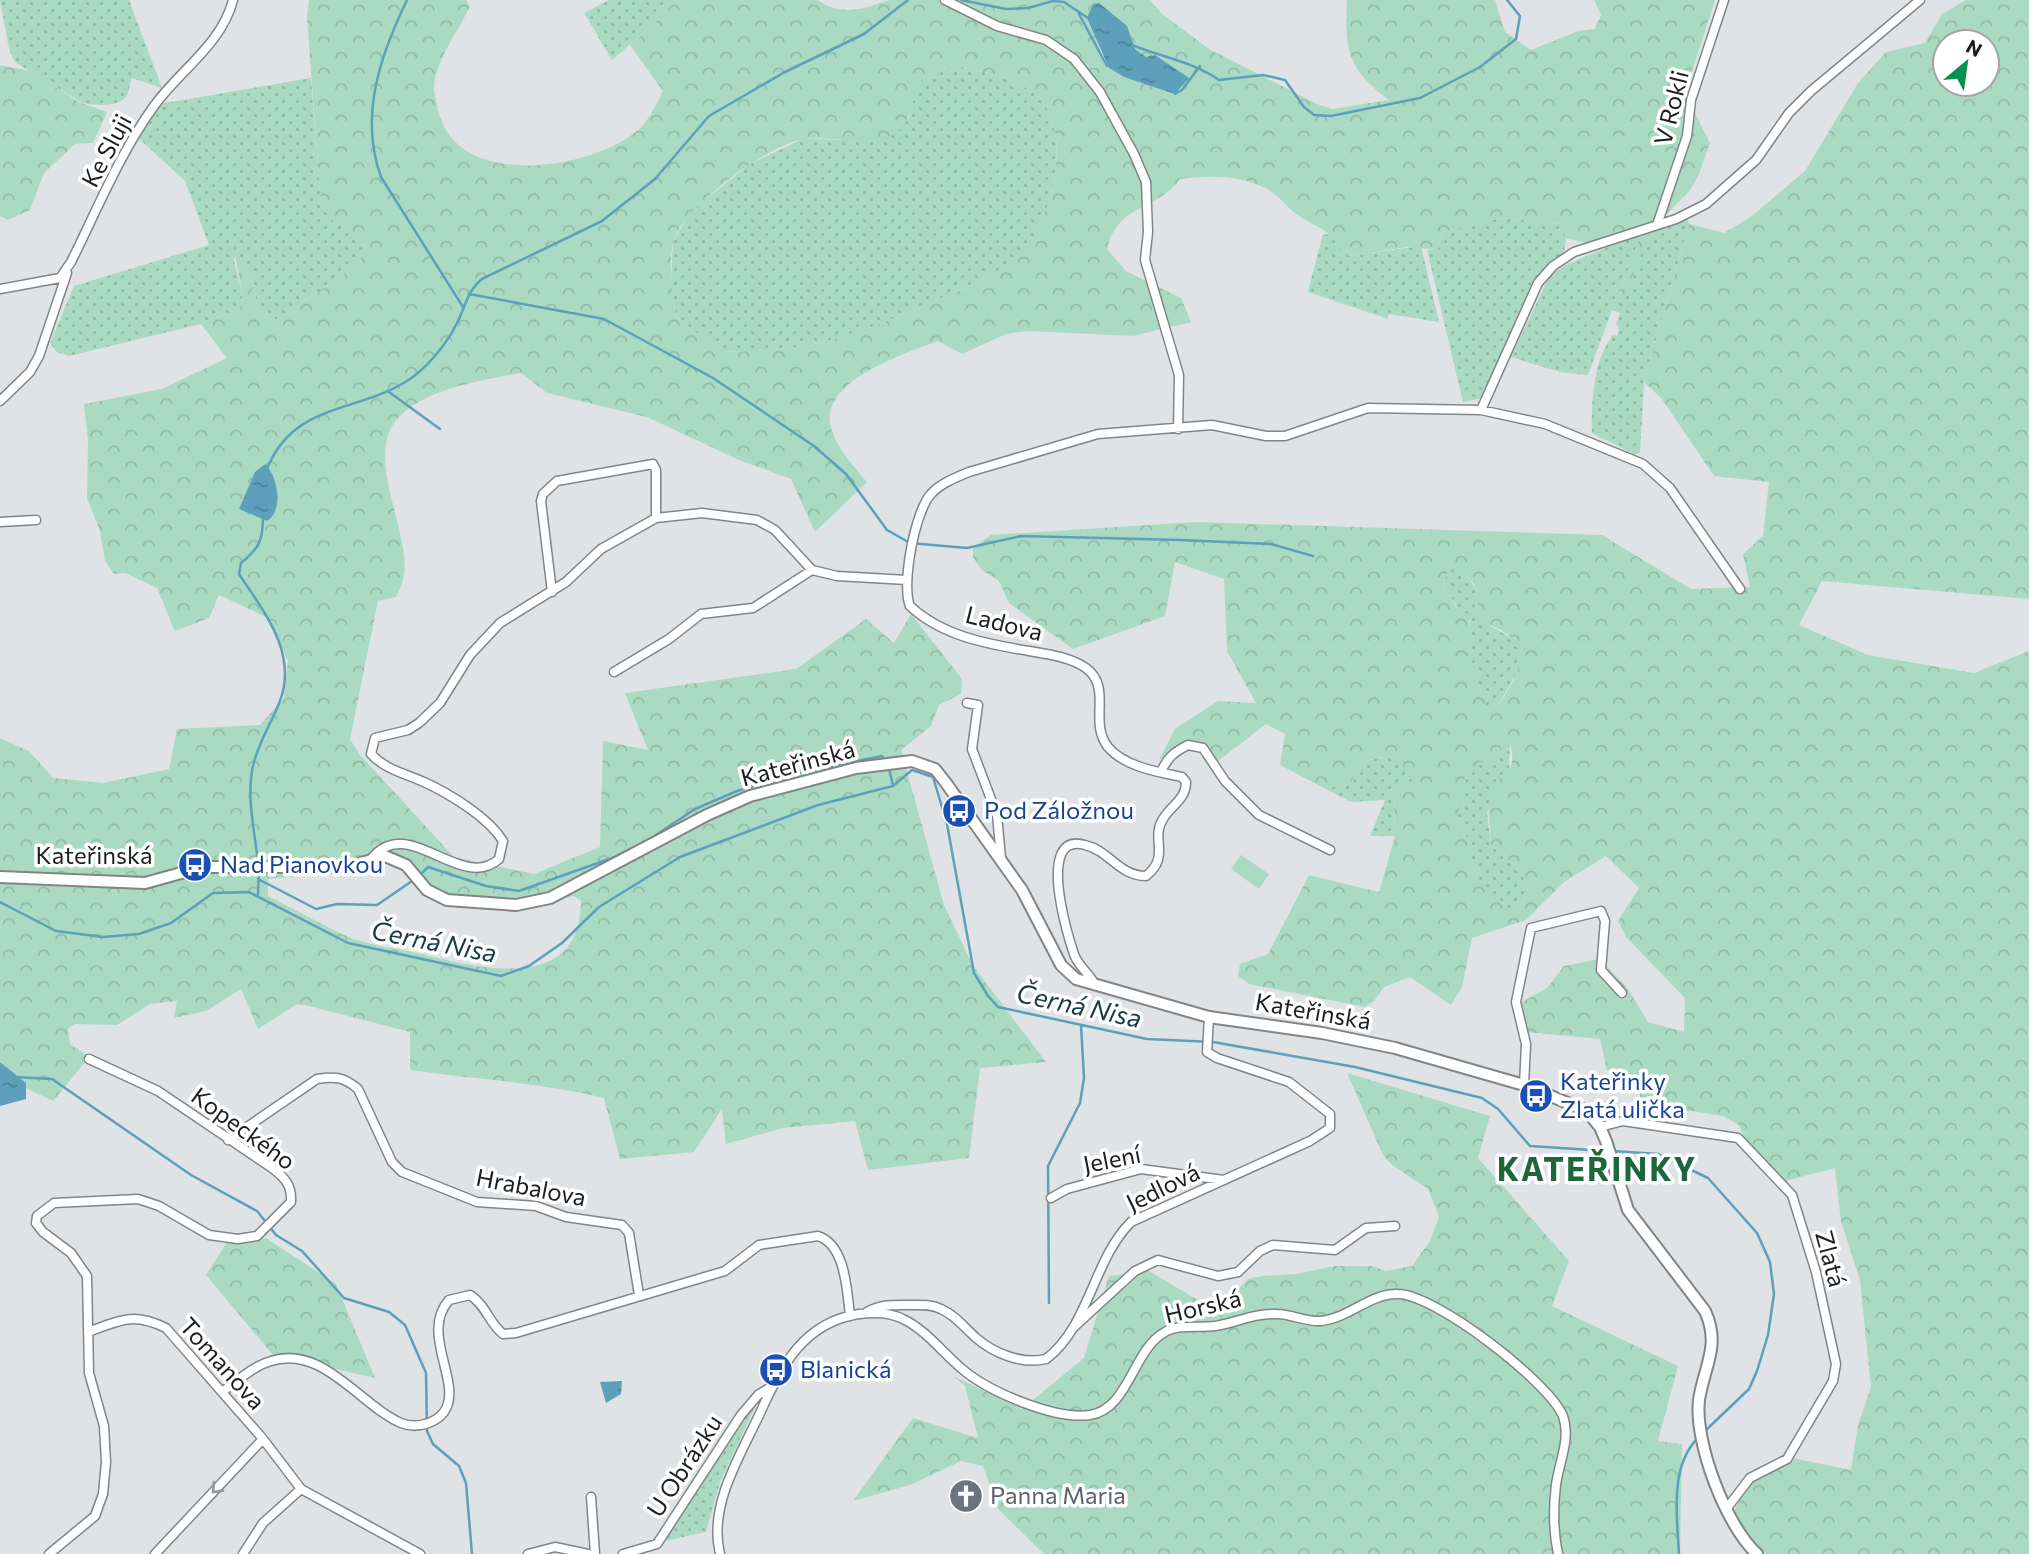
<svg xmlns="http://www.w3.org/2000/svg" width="2029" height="1554" font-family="Commissioner,sans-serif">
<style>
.grass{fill:url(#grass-dots)}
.forest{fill:url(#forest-crowns);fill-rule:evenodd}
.pitch{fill:#aadac2}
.water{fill:url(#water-ripples)}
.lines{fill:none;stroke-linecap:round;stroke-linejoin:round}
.stream{stroke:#5da0bb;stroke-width:2.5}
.street-casing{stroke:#828588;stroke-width:11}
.secondary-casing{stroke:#828588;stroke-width:14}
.street{stroke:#fff;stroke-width:8}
.secondary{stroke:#fff;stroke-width:10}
.oneway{stroke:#99999a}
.labels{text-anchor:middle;stroke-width:7;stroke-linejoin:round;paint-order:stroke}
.street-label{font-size:24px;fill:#1c1d1e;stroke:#fff}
.transit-label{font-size:24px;fill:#164399;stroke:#fff;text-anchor:start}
.worship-label{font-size:24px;fill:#5b616d;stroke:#fff;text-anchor:start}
.water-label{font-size:26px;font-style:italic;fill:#193945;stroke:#fff}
.district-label{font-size:32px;font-weight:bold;letter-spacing:2px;fill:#1e673c;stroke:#fff}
</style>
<defs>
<pattern id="grass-dots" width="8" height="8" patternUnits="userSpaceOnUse" patternTransform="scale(1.75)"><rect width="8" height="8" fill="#aadac2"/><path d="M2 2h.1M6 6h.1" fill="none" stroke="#92bba6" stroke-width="1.8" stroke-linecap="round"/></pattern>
<pattern id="forest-crowns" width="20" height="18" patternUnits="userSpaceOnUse" patternTransform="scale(1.75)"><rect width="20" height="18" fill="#aadac2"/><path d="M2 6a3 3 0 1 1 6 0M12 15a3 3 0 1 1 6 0" fill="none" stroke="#92bba6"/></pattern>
<pattern id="water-ripples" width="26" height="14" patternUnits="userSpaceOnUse" patternTransform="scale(1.75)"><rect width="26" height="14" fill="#5da0bb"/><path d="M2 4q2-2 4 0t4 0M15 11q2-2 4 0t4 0" fill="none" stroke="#4c8297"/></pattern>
</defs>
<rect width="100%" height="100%" fill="#dfe3e5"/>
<!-- grass -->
<path class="grass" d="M 0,0 L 129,0 L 162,88 L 132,78 C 129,84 130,90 127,95 C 121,108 92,106 81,102 L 15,62 L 9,49 Z
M 609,0 L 676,0 L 657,21 L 612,60 L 584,13 Z
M 954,65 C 979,71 1012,77 1034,93 C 1075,123 1054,221 1021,253 C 998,275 968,286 939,299 C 879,326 817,351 751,351 C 743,351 731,353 724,350 C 708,343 691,328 676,317 L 671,281 L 673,241 L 691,211 L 750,164 L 802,139 L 869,140 L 909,117 L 913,98 L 922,78 Z
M 311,78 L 321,206 L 334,222 L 363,239 C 368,252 363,256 355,267 L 274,321 L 259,314 L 250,273 L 233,257 L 243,295 L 240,308 L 201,324 L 69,356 L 57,352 L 50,343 L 74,286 L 209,245 L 185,181 L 138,138 L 159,104 Z
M 1500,218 L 1560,224 L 1566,238 L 1564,254 L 1534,281 L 1483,398 L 1463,402 L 1427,250 L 1438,249 L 1442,232 Z
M 1687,218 L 1689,224 L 1644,382 L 1640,452 L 1636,455 L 1592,433 C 1591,410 1593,382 1600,359 C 1603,349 1609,343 1612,335 L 1617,336 L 1619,328 L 1616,324 L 1620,313 L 1612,310 L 1588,375 L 1560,372 L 1511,357 L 1549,277 L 1564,266 L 1642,232 L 1617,300 L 1651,230 Z
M 1323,234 L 1334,235 L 1349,256 L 1421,246 L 1439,322 L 1389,314 L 1388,319 L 1308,292 Z
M 1449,567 C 1469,575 1480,586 1478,609 L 1490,626 L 1514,639 L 1522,657 L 1516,674 L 1497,707 L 1487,707 L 1467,656 L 1467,632 L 1471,620 L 1457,607 L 1443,585 Z
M 1503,744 L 1510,744 L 1509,772 L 1502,775 L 1487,813 L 1491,845 L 1516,867 L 1528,882 C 1528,895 1525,907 1512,911 L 1480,882 L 1471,859 L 1471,844 L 1457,821 L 1461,791 L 1468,773 L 1474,765 L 1499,756 Z
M 1388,756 L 1414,780 L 1394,792 L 1395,836 L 1370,836 L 1385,800 L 1351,802 L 1324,788 L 1348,785 L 1366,761 Z
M 760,1396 L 720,1482 L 706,1532 L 665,1541 L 669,1527 Z"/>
<!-- forest -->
<path class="forest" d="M 309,0 L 466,0 L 470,6 C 459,31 435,60 434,88 C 434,95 437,103 438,109 C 454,189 584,171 633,134 C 648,124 655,106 663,91 L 630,45 L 657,21 L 676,0 L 818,0 C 841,17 864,9 889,0 L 1150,0 L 1161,13 L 1209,49 L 1317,104 L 1332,109 L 1389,100 C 1348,70 1344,49 1347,0 L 1495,0 L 1505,32 L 1531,50 L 1578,31 L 1595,29 L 1601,15 L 1594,0 L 1715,0 L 1685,93 L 1710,143 L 1699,174 L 1691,189 L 1651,230 L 1622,302 L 1617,301 L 1641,233 L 1603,247 L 1566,238 L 1560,224 L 1500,218 L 1442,232 L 1438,250 L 1408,247 L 1349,256 L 1342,253 C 1329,227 1322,231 1299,216 C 1287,208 1278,194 1265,188 C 1240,175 1208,175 1180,179 C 1158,210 1117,204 1107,249 L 1126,271 L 1181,298 L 1191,322 L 1133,336 L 1027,331 L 1006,334 L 962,354 L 938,341 C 907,353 819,380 831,427 C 836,448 854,466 867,482 L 815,532 L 791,479 L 739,460 L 647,417 L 547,393 L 521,373 C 480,381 393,392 386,444 C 382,472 393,502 399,529 C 405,554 409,574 396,597 L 378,601 L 350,739 L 360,755 L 454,857 L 534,874 L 600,847 L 603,741 L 648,750 L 625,693 L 796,669 L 866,619 L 894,643 L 911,614 L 962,679 L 961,694 L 939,705 L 931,726 L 901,750 L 944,905 L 973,966 L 1046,1062 L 980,1068 L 969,1158 L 868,1170 L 855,1121 L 783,1128 L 726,1144 L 722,1109 L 694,1152 L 620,1159 L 604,1098 C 541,1083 475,1079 410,1070 L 410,1032 L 309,1006 L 297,1004 L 258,1029 L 241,989 L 206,1011 L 174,1018 L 177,1001 L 150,1004 L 117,1025 L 75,1024 L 68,1028 L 70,1044 L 93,1059 L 86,1061 L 53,1101 L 26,1088 L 26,1083 L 0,1062 L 0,738 L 29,751 L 53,778 L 103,783 L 169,769 L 177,729 L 260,725 L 284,698 L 288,661 L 268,618 L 219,595 L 209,618 L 175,631 L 157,588 L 125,573 L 114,574 L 105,561 L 100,531 L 87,498 L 88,440 L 84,404 L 162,389 L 227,358 L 201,324 L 240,308 L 243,295 L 233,246 L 250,273 L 259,314 L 274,321 L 355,267 C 379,237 357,239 336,223 C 330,219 326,212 321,206 L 307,17 ZM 1099,46 L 1135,49 L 1146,57 L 1105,65 ZM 954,65 C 979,71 1012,77 1034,93 C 1075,123 1054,221 1021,252 C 998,275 968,286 939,299 C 879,326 817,351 751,351 C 743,351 731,353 724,350 C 708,343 691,328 676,317 C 673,293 668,267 673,243 C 681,208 769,144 804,139 C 833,135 866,148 894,134 C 910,126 914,95 922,78 ZM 391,862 L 413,868 L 426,896 C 474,916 523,910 573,896 L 581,900 C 581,997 476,967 417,953 C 394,948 366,945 344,935 C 319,923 294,909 268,896 L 268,879 L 346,872 Z
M 1966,0 L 2029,0 L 2029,599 L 1822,581 L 1799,625 L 1868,655 L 1974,673 L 2029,651 L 2029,1554 L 1766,1554 L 1744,1532 L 1734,1513 C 1747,1480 1762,1475 1792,1458 L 1851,1470 L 1858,1425 L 1871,1387 L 1860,1280 L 1841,1221 L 1835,1168 L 1785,1181 L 1745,1139 L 1739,1125 L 1723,1116 L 1692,1111 L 1638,1110 L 1642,1083 L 1607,1070 L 1600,1039 L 1526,1032 L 1522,1002 L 1547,988 L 1564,966 L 1600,959 L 1628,989 L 1648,1022 L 1684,1032 L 1685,998 L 1626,937 L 1618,921 L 1639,888 L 1606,856 L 1564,882 L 1526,920 L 1472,938 L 1462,987 L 1451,1005 L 1410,977 L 1384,987 L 1374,1001 L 1365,1007 L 1249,984 L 1238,976 L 1240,964 L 1268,954 L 1309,875 L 1379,892 L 1395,836 L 1394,792 L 1413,780 L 1388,756 L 1366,761 L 1348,785 L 1324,788 L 1280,765 L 1285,734 L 1266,724 L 1218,761 L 1206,746 L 1194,740 L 1159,760 L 1175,729 L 1218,701 L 1256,703 L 1227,651 L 1224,579 L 1175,562 L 1165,616 L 1073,649 L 1009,603 L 999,581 L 982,570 L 973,557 L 973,547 L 991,535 L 1196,522 L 1602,535 L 1691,589 L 1750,587 L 1743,554 L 1763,536 L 1769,482 L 1714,476 L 1662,399 L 1644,382 L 1689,224 L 1724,233 L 1752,216 L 1805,171 L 1858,83 L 1886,52 L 1925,43 L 1942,14 ZM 1945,42 L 1987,42 L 1987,84 L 1945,84 ZM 1449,568 C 1484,582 1474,588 1480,619 C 1487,626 1496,626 1504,632 C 1535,651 1512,685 1497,707 L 1487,706 L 1467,656 L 1470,616 L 1456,607 L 1443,585 ZM 1503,744 L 1510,744 C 1520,778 1494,770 1490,796 C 1487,813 1490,828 1491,845 L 1516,867 L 1528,882 C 1528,895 1525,907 1512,911 L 1480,881 L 1471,859 L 1471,844 L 1457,821 L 1465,778 L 1480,762 L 1493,766 L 1497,763 Z
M 0,65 L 31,71 L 79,102 L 107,112 L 93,143 L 75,144 L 44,173 L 30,210 L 8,220 L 0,216 Z
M 1347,1073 L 1490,1116 L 1478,1158 L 1569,1261 L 1552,1306 L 1678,1366 L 1658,1441 L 1682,1444 L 1680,1554 L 1044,1554 L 998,1509 L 983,1466 L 961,1461 L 910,1485 L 853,1501 L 913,1418 L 978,1438 L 965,1386 L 953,1376 L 1022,1409 L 1084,1358 L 1109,1276 L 1149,1271 L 1208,1306 L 1233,1294 L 1248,1279 L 1262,1276 L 1296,1274 L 1335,1266 L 1372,1266 L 1386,1271 L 1412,1266 L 1430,1241 L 1439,1217 L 1428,1189 L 1392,1165 L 1383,1155 Z
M 266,1238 L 336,1284 L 375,1378 L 273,1355 L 206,1275 L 227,1242 L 247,1243 Z"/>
<!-- pitch -->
<path class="pitch" d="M 1241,855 L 1269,874 L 1259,889 L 1231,869 Z"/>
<!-- water -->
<path class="water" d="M 1099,3 L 1127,26 L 1135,49 L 1146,57 L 1155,55 L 1189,78 L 1175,94 L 1124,77 L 1109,68 L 1087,18 L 1093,4 Z
M 265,464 C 278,476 284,511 267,521 L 239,509 L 255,472 Z
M 0,1062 L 26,1083 L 26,1099 L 0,1106 Z
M 622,1381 L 621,1394 L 606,1403 L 600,1382 Z"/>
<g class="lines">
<!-- stream -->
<path class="stream" d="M 407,0 C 380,56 359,116 381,177 L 463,307
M 961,0 L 1006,9 L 1028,8 L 1053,1 L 1064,2 L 1088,18
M 1079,14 L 1107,66
M 1132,45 C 1161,57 1194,62 1219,80 L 1263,75 L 1285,80 L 1304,107 L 1314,115 L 1331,116 L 1420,98 L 1480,67 L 1516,39 L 1520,16 L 1507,0
M 1175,94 L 1182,90 L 1200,66
M 469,294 L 604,319 L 713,378 L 814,446 L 846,474 L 887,530 L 910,543 L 967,548 L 1021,536 L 1180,540 L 1271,544 L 1313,556
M 389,392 L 440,429
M 267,469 C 293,403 356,413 407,381 C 426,369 446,345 456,325 C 465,308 467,291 482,279 L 602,221 L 655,179 L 709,116 L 785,72 L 864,34 L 908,0
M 889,768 L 893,786
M 258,863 C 255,832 246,797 253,766 C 258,743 271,724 280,701 C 298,653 264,612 239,574 L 241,563 C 259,548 263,541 263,517
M 420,875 L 428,867 L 486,886 L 519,891 L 612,858 L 650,839 L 695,809 L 737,791 L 797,773 L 882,756 L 887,762
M 260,880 L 316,909 L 337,904 L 377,905 L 415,879
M 258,894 L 259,870
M 0,902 L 56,931 L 103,937 L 139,934 L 171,923 L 213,893 L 249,892 L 348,943 L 501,976 L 529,966 L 562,943 L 599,907 L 680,857 L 818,805 L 893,786 L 912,770 L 933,777 L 947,824 L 974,973 L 988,996 L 998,1007 L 1147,1039 L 1213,1042 L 1355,1067 L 1482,1098 L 1498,1109 L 1530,1146 L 1607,1151
M 15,1077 L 52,1079 L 191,1175 L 257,1211 L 276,1235 L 302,1251 L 344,1298 L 389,1312 L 405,1325 L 426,1373 L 427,1431 L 433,1444 L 459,1466 L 466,1483 L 472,1554
M 1613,1151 L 1658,1154 L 1708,1178 L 1757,1233 L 1770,1262 L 1774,1294 L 1768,1335 L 1757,1371 L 1749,1389 L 1704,1432
M 1049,1303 L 1048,1166 L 1080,1103 L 1084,1078 L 1081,1025
M 1679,1554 C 1677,1517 1669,1465 1699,1437"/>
<!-- street casing -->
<g class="street-casing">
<path id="street" d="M 945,0 L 997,26 L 1046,40 L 1074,59 L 1100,92 L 1134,154 L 1146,182 L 1148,232 L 1145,260 L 1179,375 L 1178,429
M 1657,225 L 1687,136 L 1691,100 L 1724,0
M 0,289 L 60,278 L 71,262 C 97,210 120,153 154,106 C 179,71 222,44 233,0
M 0,401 L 30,372 L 39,356 L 67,273
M 1481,410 L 1538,283 L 1553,266 L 1574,252 L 1676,219 L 1706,204 L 1756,160 L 1789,113 L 1811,91 L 1920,0
M 0,522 L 36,520
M 552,592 L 541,501 L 543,494 L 557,481 L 653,464 L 656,470 L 656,518
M 614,672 L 669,639 L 701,614 L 753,608 L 812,570
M 967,703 L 978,705 L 972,749 L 997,815 L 1001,858
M 1161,772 C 1167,758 1174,752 1188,745 L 1203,748 L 1225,781 L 1259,815 L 1330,850
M 372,858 C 408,813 461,893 499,859 L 503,841 C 488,817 450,794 424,782 C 404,773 386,770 371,754 L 375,738 L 408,730 L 419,723 L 440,703 L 470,655 L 500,623 L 566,582 L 601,549 L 656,518 L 702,513 L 757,520 L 775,530 L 812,570 L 837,576 L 907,580
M 1095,985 C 1090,974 1077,965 1074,954 C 1067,934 1036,831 1085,845 C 1110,851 1119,876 1146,876 C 1171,856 1150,839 1163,819 C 1171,805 1186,800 1186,782 L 1182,777 C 1158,772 1125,767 1108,747 C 1088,722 1113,688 1086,668 C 1070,657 1047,654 1029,651 C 987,644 942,636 910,606 C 901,585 915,511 931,494 C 941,483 955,478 969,472 L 1098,434 L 1212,425 L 1266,436 L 1285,436 L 1368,408 L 1481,410 L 1545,424 L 1643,464 L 1670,488 L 1740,589
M 1524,1085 L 1526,1044 L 1516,1002 L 1531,928 L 1601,911 L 1605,921 L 1601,970 L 1622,993
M 1600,1127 L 1623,1121 L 1738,1138 L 1792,1195 L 1816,1272 L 1836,1364 L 1833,1381 L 1787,1459 L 1750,1478 L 1727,1508
M 228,1140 L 317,1079 C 335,1076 344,1077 358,1089 L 392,1162 L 402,1172 L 477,1202 L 536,1206 L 566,1217 L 622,1225 L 629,1233 L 639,1295
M 1051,1198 L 1067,1189 L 1141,1169 L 1224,1180
M 867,1312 C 881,1304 893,1305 909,1305 C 920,1305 931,1304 941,1309 C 955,1315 964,1327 975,1337 C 993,1353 1022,1365 1046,1359 C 1089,1327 1093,1260 1131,1222 L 1310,1141 L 1330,1128 L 1330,1114 L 1289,1082 L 1217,1058 L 1207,1052 L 1209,1017
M 1074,1327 L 1135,1271 L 1158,1260 L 1218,1276 L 1238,1272 L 1260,1251 L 1273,1245 L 1335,1250 L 1366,1228 L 1395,1226
M 88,1332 C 120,1320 133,1312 166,1328 L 263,1439 L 301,1489 L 420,1554
M 222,1392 C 236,1382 253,1366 271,1361 C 322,1344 361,1406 401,1423 C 415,1429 435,1424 444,1412 C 464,1384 419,1334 449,1300 L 470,1295 C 486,1305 489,1323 503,1334 L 516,1333 L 725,1271 L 759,1245 L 818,1236 C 846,1245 847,1292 850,1316
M 591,1497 L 595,1554
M 49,1554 L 95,1516 L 103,1494 L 106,1462 L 104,1426 L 89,1373 L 87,1276 L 71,1253 L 43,1232 L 36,1223 L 37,1216 L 54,1203 L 138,1199 L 159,1206 L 209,1235 L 238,1239 L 257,1236 L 291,1202 C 292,1185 285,1178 272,1168 L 158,1091 L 89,1059
M 155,1554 L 263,1439
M 243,1554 L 263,1523 L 301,1489
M 528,1554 L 555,1547 L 588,1554
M 623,1554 L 657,1544 L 741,1415 L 758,1395 L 771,1387
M 720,1554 C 708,1504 741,1455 761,1411 C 782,1364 805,1322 859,1314 C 874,1312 890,1312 903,1319 C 926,1330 942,1352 961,1368 C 987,1391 1054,1420 1090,1415 C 1129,1409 1133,1349 1165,1332 C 1179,1324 1198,1328 1215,1326 C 1236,1323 1254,1313 1277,1314 C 1291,1314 1306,1322 1320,1321 C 1348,1319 1370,1293 1398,1294 C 1435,1294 1549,1382 1563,1416 C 1571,1439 1559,1462 1556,1485 C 1553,1509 1553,1530 1558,1554"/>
</g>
<!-- secondary casing -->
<g class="secondary-casing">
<path id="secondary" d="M 0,877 L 145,883 L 203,867 L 348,867 L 385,856 L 406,865 L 427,890 L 447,900 L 516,905 L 550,898 L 707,815 L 750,796 L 856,768 L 912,761 L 935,769 L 946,783 L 1022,890 L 1061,965 L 1076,979 L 1209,1017 L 1322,1033 L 1395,1048 L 1524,1085 L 1587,1111 L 1600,1127 L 1606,1141 L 1628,1210 L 1705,1311 C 1721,1346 1704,1366 1699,1400 C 1694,1442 1726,1526 1757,1554"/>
</g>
<!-- street -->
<use href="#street" class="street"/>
<!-- secondary -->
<use href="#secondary" class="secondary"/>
</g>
<!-- one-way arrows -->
<defs><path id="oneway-chevron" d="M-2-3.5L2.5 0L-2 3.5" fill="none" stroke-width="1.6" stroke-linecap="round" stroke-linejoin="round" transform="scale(1.75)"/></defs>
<use class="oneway" href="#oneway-chevron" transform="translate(216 1489) rotate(133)"/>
<!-- icons -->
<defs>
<g id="bus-disc" transform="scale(1.75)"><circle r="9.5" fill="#1a4fb4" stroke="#fff"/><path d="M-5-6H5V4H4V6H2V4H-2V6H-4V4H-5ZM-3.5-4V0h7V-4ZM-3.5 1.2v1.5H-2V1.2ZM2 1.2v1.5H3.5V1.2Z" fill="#fff"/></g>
<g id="church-disc" transform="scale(1.75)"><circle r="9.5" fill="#6b7280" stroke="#fff"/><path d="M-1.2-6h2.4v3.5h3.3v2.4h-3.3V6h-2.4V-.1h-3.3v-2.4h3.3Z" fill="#fff"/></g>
</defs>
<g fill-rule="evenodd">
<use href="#bus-disc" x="959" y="811"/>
<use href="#bus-disc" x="195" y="865"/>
<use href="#bus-disc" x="1536" y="1096"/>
<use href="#bus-disc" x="776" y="1370"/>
<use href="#church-disc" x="966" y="1496"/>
</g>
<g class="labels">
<!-- street labels -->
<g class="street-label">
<text transform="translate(1672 108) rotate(-76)" y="8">V Rokli</text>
<text transform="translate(107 151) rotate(-62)" y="8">Ke Sluji</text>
<text transform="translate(1004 624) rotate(14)" y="8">Ladova</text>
<text transform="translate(798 764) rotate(-15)" y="8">Kateřinská</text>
<text x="94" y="864">Kateřinská</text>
<text transform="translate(1313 1012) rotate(10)" y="8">Kateřinská</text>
<text transform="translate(243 1129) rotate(36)" y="8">Kopeckého</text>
<text transform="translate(1112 1160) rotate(-11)" y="8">Jelení</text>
<text transform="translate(531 1188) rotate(11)" y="8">Hrabalova</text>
<text transform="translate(1163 1188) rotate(-26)" y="8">Jedlová</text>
<text transform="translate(1830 1259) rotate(75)" y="8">Zlatá</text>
<text transform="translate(1203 1307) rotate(-13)" y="8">Horská</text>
<text transform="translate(222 1364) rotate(48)" y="8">Tomanova</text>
<text transform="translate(685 1466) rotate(-57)" y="8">U Obrázku</text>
</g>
<!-- transit labels -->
<g class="transit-label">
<text x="984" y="819">Pod Záložnou</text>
<text x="220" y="873">Nad Pianovkou</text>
<text x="1560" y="1090">Kateřinky<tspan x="1560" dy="28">Zlatá ulička</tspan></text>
<text x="800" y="1378">Blanická</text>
</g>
<!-- worship labels -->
<g class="worship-label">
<text x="990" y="1504">Panna Maria</text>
</g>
<!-- water labels -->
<g class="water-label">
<text transform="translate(434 942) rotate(11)" y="9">Černá Nisa</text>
<text transform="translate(1079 1006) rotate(12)" y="9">Černá Nisa</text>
</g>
<!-- district labels -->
<g class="district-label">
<text x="1597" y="1181">KATEŘINKY</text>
</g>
</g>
<!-- north arrow -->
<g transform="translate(1966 63) rotate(29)"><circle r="33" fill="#ffffff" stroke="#a4a5a5" stroke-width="2"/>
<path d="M0-5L12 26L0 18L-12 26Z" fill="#07904e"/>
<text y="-10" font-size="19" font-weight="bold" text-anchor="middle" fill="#1c1d1e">N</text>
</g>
</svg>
